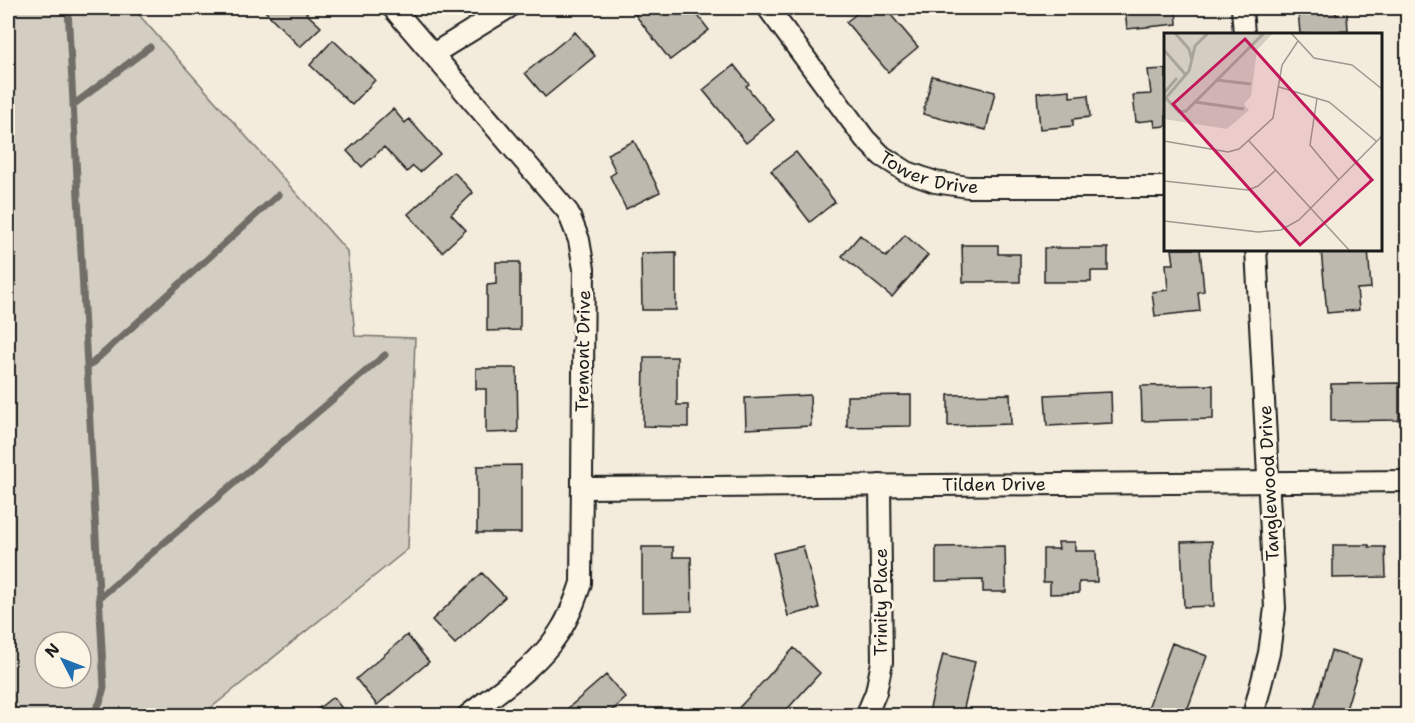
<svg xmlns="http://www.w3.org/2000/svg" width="1415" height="723" font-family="'Shantell Sans',sans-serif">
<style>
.green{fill:#d3cec1;stroke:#78756e;stroke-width:1.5;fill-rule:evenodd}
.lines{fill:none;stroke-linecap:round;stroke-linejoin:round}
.stream{stroke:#716e68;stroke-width:7}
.building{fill:#beb9ae;stroke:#1c1c1c;stroke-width:1.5}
.minor-casing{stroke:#1c1c1c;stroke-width:24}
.minor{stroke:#fcf5e5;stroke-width:20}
.labels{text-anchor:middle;stroke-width:6;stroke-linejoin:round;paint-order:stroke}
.street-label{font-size:18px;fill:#1c1c1c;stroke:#fcf5e5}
.inset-river{fill:none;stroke:#aaa59b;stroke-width:3}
.inset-road{fill:none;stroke:#9d9990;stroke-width:1.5}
.view{fill:#c2185b;fill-opacity:0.15;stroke:#c2185b;stroke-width:3}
.inset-edge{fill:none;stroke:#1c1c1c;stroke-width:3}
</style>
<rect width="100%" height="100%" fill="#f3ecdd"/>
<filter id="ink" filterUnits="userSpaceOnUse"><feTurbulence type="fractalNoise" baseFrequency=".0167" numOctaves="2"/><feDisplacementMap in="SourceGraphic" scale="12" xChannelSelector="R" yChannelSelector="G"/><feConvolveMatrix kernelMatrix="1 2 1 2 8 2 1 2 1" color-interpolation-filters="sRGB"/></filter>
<g filter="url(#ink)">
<!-- green -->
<path class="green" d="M 8,8 L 133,8 L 347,251 L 355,336 L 415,338 L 408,549 L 202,715 L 8,715 ZM 45,642 L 81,642 L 81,678 L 45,678 Z"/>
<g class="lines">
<!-- stream -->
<path class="stream" d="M 68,8 L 104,687 L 100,702 L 92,716
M 73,105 L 150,47
M 87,368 L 278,195
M 99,598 L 385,355"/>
</g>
<!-- building -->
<path class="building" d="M 262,8 L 312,8 L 306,13 L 321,27 L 300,47 Z
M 630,8 L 661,8 L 666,13 L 673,8 L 692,8 L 709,30 L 670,60 Z
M 864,8 L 885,8 L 918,47 L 888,72 L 846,22 Z
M 1125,8 L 1176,8 L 1177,24 L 1127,29 Z
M 1298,8 L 1335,8 L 1336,15 L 1347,14 L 1348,31 L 1300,34 Z
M 575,32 L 595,56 L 545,97 L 525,73 Z
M 333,40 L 375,80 L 352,105 L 310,65 Z
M 734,65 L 749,84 L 746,86 L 774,120 L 746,143 L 703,90 Z
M 1166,69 L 1166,126 L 1155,127 L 1154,120 L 1136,122 L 1133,95 L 1151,94 L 1148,70 Z
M 932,76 L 995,92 L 986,130 L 923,114 Z
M 1070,90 L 1070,97 L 1088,95 L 1090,117 L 1073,119 L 1073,126 L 1040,129 L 1037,93 Z
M 393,109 L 405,123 L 409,119 L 440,154 L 420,172 L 413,166 L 407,172 L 384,147 L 362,167 L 347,151 Z
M 634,141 L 660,192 L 626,209 L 610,176 L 616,172 L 607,154 Z
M 796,152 L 835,202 L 810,222 L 771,171 Z
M 454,172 L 473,193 L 451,214 L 466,230 L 442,252 L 408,214 Z
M 860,235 L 886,257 L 905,235 L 928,255 L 892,297 L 842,256 Z
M 962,245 L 998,245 L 998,254 L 1020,254 L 1020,282 L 963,282 Z
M 1044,248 L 1108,248 L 1108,271 L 1091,271 L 1091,282 L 1044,282 Z
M 1172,249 L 1200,249 L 1204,291 L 1198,292 L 1200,311 L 1155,316 L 1152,292 L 1168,290 L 1166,264 L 1174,264 Z
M 1368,249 L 1371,288 L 1357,289 L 1359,310 L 1327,313 L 1321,250 Z
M 676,252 L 676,310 L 642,310 L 641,253 Z
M 496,262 L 520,262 L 520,330 L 487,331 L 487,285 L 496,284 Z
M 644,357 L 677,357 L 677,405 L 688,405 L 688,427 L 643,426 Z
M 476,368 L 517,368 L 518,432 L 486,433 L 486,389 L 476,389 Z
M 1399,383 L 1399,420 L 1331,421 L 1331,384 Z
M 1213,385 L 1213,419 L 1142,421 L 1141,386 Z
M 1111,392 L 1112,423 L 1047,426 L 1045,395 Z
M 1010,394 L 1011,424 L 948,426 L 948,395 Z
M 810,395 L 811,426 L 746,429 L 745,398 Z
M 911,395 L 911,426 L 847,427 L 847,396 Z
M 521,465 L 521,533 L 477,533 L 477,466 Z
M 1212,541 L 1214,606 L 1184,607 L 1181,542 Z
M 1058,542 L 1075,542 L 1075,551 L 1096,551 L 1097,582 L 1079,582 L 1079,593 L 1050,594 L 1050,582 L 1043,582 L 1043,549 L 1059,549 Z
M 1333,545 L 1369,545 L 1369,547 L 1385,547 L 1386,577 L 1333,578 Z
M 803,546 L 819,608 L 788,616 L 773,553 Z
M 1005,546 L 1006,592 L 983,592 L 983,580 L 936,581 L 936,547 Z
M 642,547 L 673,547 L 673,557 L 691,557 L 692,611 L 642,612 Z
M 482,573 L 505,597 L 455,644 L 432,620 Z
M 407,635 L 429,662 L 377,705 L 356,679 Z
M 1172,643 L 1207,656 L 1185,716 L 1169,716 L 1148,708 Z
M 794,648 L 820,673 L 781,716 L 741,716 L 736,711 Z
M 1331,651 L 1361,660 L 1344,716 L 1312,716 Z
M 943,654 L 975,662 L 962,716 L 928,716 Z
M 606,675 L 626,698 L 606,716 L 559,716 Z
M 333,697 L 348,716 L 309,716 Z"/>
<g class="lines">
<!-- minor casing -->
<g class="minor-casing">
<g id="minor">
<path d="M 393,8 L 568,212 L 579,240 L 584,269 L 581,583 C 575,601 569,618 558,634 C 536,668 498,691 467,716"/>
<path id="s1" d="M 768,8 L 865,139 L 882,156 L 907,172 L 935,182 L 968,187 L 1166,187"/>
<path d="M 1242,8 L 1244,34"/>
<path d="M 433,54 L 508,8"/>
<path id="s2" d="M 582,488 L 1408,481"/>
<path d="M 866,716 L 876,692 L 882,662 L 880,485"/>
<path d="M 1253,716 L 1269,653 L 1275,608 L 1256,249"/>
</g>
</g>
<!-- minor -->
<use href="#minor" class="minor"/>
</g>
</g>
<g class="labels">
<!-- street labels -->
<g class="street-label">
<text dy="6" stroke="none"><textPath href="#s1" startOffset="238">Tower Drive</textPath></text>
<text transform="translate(583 351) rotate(-89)" y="6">Tremont Drive</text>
<text transform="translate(1269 483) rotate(-93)" y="6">Tanglewood Drive</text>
<text dy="6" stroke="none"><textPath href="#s2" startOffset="412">Tilden Drive</textPath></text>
<text transform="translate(881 602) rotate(-90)" y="6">Trinity Place</text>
</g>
</g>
<!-- overview -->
<g transform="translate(1164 33)">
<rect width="218" height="218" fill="#f3ecdd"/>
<path d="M 0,0 L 109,0 L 93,17 L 87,63 L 80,71 L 85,77 L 63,96 L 0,86 Z" fill="#d3cec1"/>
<path class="inset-river" d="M 11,0 L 25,16 L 28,27M 0,17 L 21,41M 52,47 L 87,51M 0,60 L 13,45M 2,65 L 15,79 L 22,78 L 100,0M 0,67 L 25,38 L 31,13 L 44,0M 31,69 L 80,76"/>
<path class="inset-road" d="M 127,0 L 150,25 L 188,32 L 218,56M 115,54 L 165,69 L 212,108M 153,65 L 146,112 L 175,147M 0,108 L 64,119 L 75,116 L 109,85 L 118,32 L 134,8M 85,108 L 185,217M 0,148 L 84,157 L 94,153 L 112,137M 0,188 L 94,199 L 117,197 L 135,187 L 218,103"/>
<path class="view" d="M 81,6 L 208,147 L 136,212 L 9,71 Z"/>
<rect width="218" height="218" class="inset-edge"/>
</g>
<!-- margin -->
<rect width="1415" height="723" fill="none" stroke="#fcf5e5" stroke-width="30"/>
<rect x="15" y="15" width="1385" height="693" fill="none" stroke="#1c1c1c" stroke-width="2" filter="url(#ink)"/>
<!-- north arrow -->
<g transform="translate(63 660) rotate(312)"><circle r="28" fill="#fcf5e5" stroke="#a29e95" stroke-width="1.5"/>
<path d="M0-4.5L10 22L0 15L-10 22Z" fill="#1f6fb2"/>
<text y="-9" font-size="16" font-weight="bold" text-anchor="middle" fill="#1c1c1c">N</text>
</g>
</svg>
